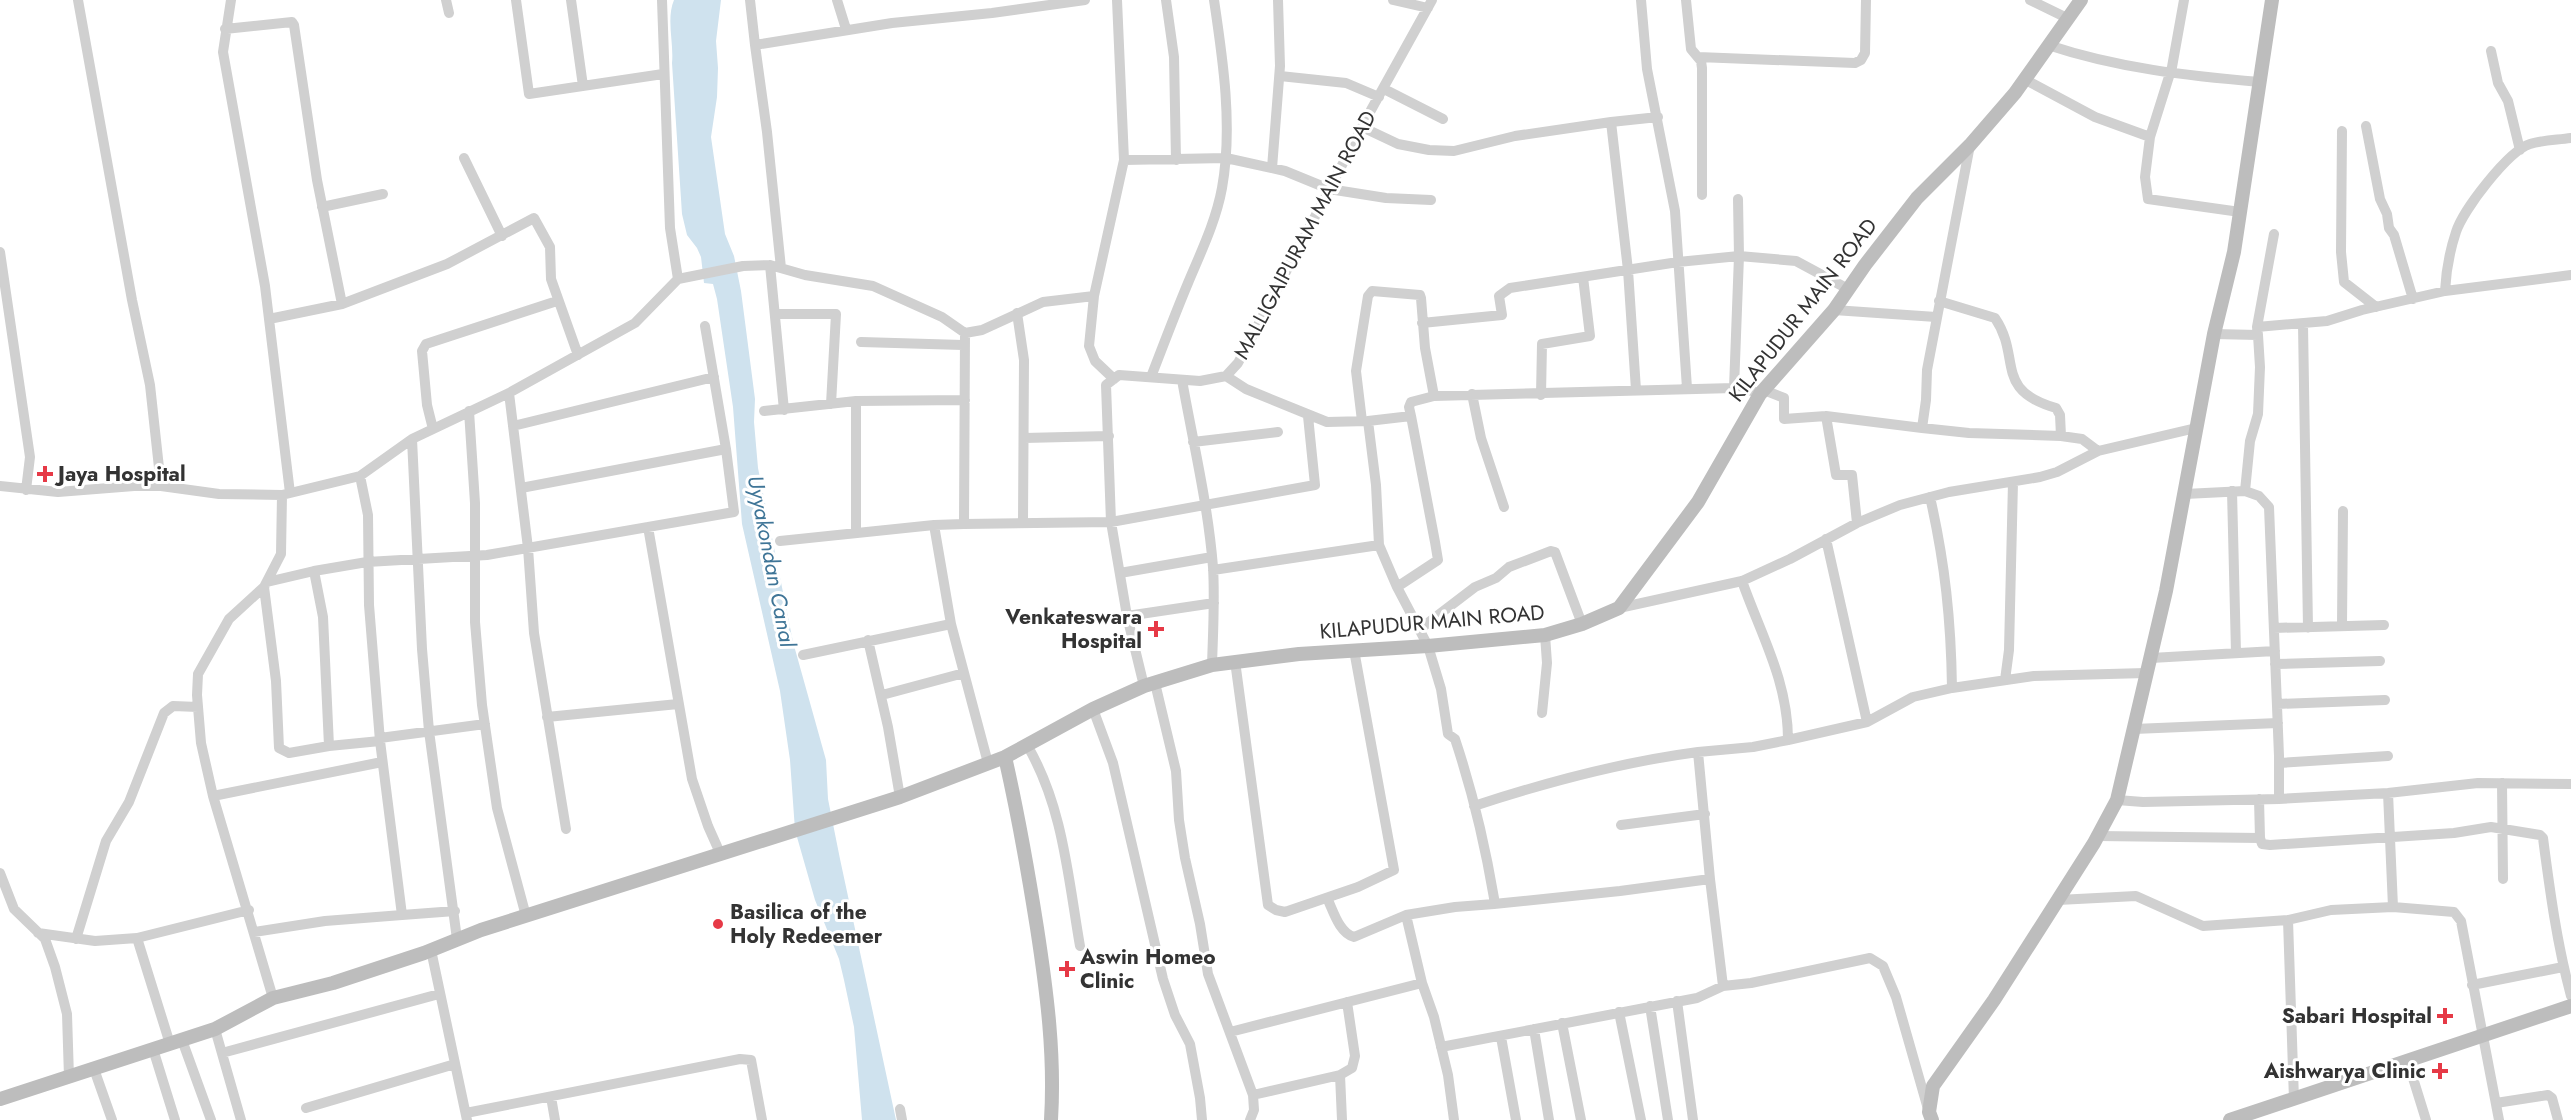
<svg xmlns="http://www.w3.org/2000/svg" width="2571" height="1120" font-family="Jost,sans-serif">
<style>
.water{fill:#cfe2ee}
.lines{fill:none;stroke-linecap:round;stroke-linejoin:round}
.street{stroke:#d0d0d0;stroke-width:10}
.secondary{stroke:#bdbdbd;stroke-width:14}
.poi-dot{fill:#e63946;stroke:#fff;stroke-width:2}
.labels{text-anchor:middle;stroke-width:6;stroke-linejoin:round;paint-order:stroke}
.street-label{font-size:21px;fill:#333;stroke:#fff}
.poi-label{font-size:21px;font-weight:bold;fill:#333;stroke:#fff;text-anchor:start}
.water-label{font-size:22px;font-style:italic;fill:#3f7597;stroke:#fff}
</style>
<rect width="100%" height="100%" fill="#fff"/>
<!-- water -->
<path class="water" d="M 674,0 L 721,0 L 716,41 L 718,68 L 717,97 L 711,137 L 725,234 L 734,256 L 741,291 L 755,399 L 754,422 L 758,468 L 793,642 L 826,760 L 828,799 L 840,859 L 896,1120 L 862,1120 L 854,1027 L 844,980 L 839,959 L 815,900 L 795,830 L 790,760 L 780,691 L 742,524 L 733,407 L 717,299 L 713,284 L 704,283 L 701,257 L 697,248 L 687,235 L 682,214 L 672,63 C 674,43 666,19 674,0 Z"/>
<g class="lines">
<!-- street -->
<path class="street" d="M 78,0 L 132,300 L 150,385 L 161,486
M 231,0 L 223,52 L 265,286 L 290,493
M 446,0 L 449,13
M 516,0 L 529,94 L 663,74
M 571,0 L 583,86
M 662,0 L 670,228 L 678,279
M 750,0 L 755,45 L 892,23 L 992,13 L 1085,0
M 837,0 L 846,29
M 1166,0 L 1174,57 L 1176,160
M 1393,0 L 1428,8
M 1641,0 L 1647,69 L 1675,211 L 1687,388
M 1686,0 L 1691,49 L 1701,61 L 1702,68 L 1702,195
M 2030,0 L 2067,18
M 225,29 L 292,22 L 294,25 L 317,180 L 342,304
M 755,45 L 767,132 L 781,268
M 2048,45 C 2117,68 2188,76 2260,82
M 2491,51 L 2498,83 L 2508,101 L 2520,150
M 1698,57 L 1855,63 L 1861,60 L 1865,53 L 1866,0
M 1280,76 L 1346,83 L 1379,97
M 2024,79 L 2095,117 L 2150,137 L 2145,177 L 2148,199 L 2240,212
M 1384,89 L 1443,119
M 2366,126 L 2380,199 L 2387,214 L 2389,228 L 2394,235 L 2413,299
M 1362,127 L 1398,144 L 1429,150 L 1454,151 L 1515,136 L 1611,122
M 2342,131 L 2341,252 L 2344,282 L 2376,307
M 2150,137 L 2172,67 L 2184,0
M 1970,145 L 1927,370 L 1926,400 L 1922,428 L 1969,433 L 2061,436 L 2082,439 L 2098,451
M 464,158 L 502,236
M 1124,160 L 1226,158 L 1285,171 L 1329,189 L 1386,198 L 1431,200
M 1272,168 L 1280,66 L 1278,0
M 322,207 L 383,194
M 0,252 L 30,457 L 26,490
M 770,265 L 784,410
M 2445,291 L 2571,275
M 1094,296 L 1089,346 L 1095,361 L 1114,379
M 1939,301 L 1995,318 C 2022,358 1993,390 2056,408 L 2060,415 L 2061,436
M 1834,310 L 1936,317
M 1017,313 L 1024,360 L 1023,521
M 775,314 L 836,314 L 831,404
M 269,319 L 342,304 L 447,264 L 534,218 L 550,247 L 551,279 L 578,355
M 1422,323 L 1502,315 L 1499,296 L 1510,288 L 1678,262 L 1739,256 L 1796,261 L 1848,289
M 2303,325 L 2308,628
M 2257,327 L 2274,234
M 965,333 L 964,524 L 934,525 L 951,624 L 988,763
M 2214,334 L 2258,335 L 2257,327 L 2327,321 L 2362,310 L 2445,291 C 2446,272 2450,250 2456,232 C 2463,210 2508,151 2530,144 C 2542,140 2558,140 2571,138
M 861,342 L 963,345
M 1226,376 L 1246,389 L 1327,422 L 1368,421 L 1376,485 L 1379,545 L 1397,587 L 1428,646 L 1441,689 L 1448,734 L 1455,739 C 1472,790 1485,845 1494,898 L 1494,904 L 1455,907 L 1406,915 L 1422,983 L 1434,1017 L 1448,1075 L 1454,1120
M 1151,377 C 1163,346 1175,314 1188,283 C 1201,252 1216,221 1222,188 C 1233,127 1223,60 1214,0
M 1182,380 C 1193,442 1208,504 1213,567 C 1215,600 1213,632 1212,665
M 1734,388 L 1739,256 L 1738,199
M 1636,390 L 1628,270 L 1611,122 L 1658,117
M 1764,390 L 1784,398 L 1784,419 L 1826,416 L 1922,428
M 509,393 L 528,548 L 534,633 L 566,829
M 1472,394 L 1481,438 L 1504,507
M 1541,395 L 1542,344 L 1590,336 L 1583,277
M 469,411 L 475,503 L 475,622 L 482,705 L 497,808 L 526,916
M 764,411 L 856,401 L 965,400
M 1411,416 L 1409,407 L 1411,402 L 1434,396 L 1734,388 L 1744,388 L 1760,394
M 1826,416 L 1836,475 L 1852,475 L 1857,523
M 1362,421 L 1356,371 L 1368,296 L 1372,291 L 1420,295 L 1421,298 L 1425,348 L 1434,396
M 1368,421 L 1411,416 L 1435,542 L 1438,560 L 1397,587
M 513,426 L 714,377
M 433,429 L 427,405 L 422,351 L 426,344 L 557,301
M 1024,438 L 1109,436
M 412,439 L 422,649 L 429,731 L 457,939
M 1193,442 L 1278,432
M 360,476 L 368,515 L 369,605 L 380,741 L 402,915 L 455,911
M 0,486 L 58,492 L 134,486 L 161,486 L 219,494 L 282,495 L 360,476 L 412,439 L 509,393 L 635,323 L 678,279 L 743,266 L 770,265 L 805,275 L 873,286 L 942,317 L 965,333 L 982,330 L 1043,302 L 1094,296 L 1124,160 L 1117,0
M 521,488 L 726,449
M 2232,491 L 2236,653
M 2185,494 L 2245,491 L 2250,441 L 2258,414 L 2260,367 L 2258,335
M 1930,497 C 1945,563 1951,620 1952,688 L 2034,676 L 2146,673
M 964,524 L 1111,522 L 1315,485 L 1308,416
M 648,527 L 692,779 L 708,826 L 720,853
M 856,533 L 856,401
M 1826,539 L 1867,722
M 780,541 L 934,525
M 1213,570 L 1379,545
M 314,571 L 323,617 L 329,746 L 380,741
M 1120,573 L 1212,557
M 267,582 L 314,571 L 367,562 L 487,555 L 734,512 L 726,449 L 705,326
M 264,587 L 276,681 L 279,748 L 289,753 L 329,746
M 1619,608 L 1742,581 L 1790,559 L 1857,523 L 1900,505 L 1949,492 L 2040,477 L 2057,472 L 2098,451 L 2196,428
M 1127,616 L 1214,603
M 2342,625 L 2343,511
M 2274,628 L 2384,625
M 1420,629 L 1475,587 L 1496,578 L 1509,567 L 1551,551 L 1555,552 L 1582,624
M 868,640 L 888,727 L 900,797
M 803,655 L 951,624
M 2151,658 L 2275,651
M 1235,661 L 1268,905 L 1276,910 L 1285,912 L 1358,887 L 1394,870 L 1354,650
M 2275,664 L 2380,661
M 2005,680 L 2009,650 L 2013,482
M 1155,683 L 1176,771 L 1179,820 L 1185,858 L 1200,924 L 1208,974 L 1253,1095 L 1340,1075
M 1144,686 L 1127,616 L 1111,522 L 1106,385 L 1119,375 L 1200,381 L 1226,376 L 1238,363 L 1371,110 L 1432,0
M 882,695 L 964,673
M 2277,704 L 2385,700
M 1093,709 L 1113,763 L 1163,979 L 1175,1015 L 1190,1044 L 1200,1098 L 1202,1120
M 1542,713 L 1547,663 L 1545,635
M 547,717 L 678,704
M 2134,729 L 2278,723
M 380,738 L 485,724
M 1788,740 L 1867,722 L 1913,697 L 1952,688
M 1027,745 C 1063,806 1068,877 1080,946
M 1698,752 L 1753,747 L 1788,740 C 1788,681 1761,635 1742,581
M 2279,763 L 2388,756
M 2502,783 L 2503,879
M 2388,793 L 2393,907
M 213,796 L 382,762
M 2259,799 L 2260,838 L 2262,844 L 2270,845 L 2454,833 L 2491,827 L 2540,835 L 2543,838 C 2550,892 2557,944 2571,996
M 2279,799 L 2388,793 L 2478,783 L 2571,784
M 2117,800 L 2143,802 L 2279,799 L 2279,756 L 2269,507 L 2259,496 L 2245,491
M 1474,806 C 1547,782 1622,762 1698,752 L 1710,879 L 1723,986
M 1621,825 L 1705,814
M 2098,836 L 2260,838
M 0,873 L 14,909 L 45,939 L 55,967 L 67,1014 L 69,1077
M 1327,898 C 1333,910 1339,933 1354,937 L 1406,915
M 2058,900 L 2136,896 L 2203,926 L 2288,920 L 2331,910 L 2393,907 L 2454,912 L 2461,921 L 2499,1120
M 1494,904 L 1620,891 L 1710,879
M 2288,920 L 2294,1100
M 254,932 L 325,921 L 402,915
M 38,933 L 95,941 L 137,938 L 249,910
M 137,938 L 170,1044
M 76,939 L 106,841 L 129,802 L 164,713 L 173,706 L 198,707
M 431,950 L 467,1120
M 2472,985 L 2563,967
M 273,998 L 213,796 L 201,743 L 197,695 L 198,674 L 229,619 L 264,587 L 281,554 L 282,495
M 1677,1001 L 1693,1120
M 1650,1006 L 1668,1120
M 1619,1012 L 1641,1120
M 1562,1023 L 1581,1120
M 215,1029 L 241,1120
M 1534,1029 L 1549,1120
M 1230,1032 L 1422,983
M 1501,1037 L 1516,1120
M 182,1040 L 211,1120
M 1441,1047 L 1697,998 L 1723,986 L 1751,983 L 1870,958 L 1883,966 L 1896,997 L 1928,1109
M 153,1049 L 175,1120
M 222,1053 L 439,994
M 2408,1062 L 2426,1120
M 94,1069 L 112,1120
M 551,1097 L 555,1120
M 2496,1103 L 2548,1095 L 2552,1098 L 2558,1120
M 306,1108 L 455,1064
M 900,1109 L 902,1120
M 466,1113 L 740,1059 L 751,1060 L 762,1120
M 1250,1120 L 1254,1110 L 1253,1095
M 1342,1120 L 1340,1075 L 1352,1068 L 1355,1056 L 1347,1002"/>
<!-- secondary -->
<path class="secondary" d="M 1005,757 C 1018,814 1028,871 1037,928 C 1047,993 1055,1055 1051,1120
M 0,1099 L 215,1029 L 273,998 L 333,983 L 424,953 L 481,930 L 900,797 L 1005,757 L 1093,709 L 1144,686 L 1212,665 L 1299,654 L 1428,646 L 1545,635 L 1582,624 L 1619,608 L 1698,502 L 1760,394 L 1834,310 L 1865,265 L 1917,198 L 1970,145 L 2015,93 L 2081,0
M 1932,1120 L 1929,1112 L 1933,1086 L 1994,1000 L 2047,917 L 2094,843 L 2117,800 L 2166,591 L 2214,334 L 2234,252 L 2272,0
M 2230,1120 L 2571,1006"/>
</g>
<!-- markers -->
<g class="poi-dot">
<path d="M42 465h6v6h6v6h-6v6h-6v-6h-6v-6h6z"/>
<path d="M1153 620h6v6h6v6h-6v6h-6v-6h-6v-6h6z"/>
<circle cx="718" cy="924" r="6"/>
<path d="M1064 960h6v6h6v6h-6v6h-6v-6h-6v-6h6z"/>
<path d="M2442 1007h6v6h6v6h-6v6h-6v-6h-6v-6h6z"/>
<path d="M2437 1062h6v6h6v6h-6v6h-6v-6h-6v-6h6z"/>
</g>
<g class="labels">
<!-- street labels -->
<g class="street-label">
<text transform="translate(1305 235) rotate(-62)" y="7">MALLIGAIPURAM MAIN ROAD</text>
<text transform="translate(1803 310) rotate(-52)" y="7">KILAPUDUR MAIN ROAD</text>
<text transform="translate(1432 622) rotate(-5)" y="7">KILAPUDUR MAIN ROAD</text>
</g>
<!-- poi labels -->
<g class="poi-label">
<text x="58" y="481">Jaya Hospital</text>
<text x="1142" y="624" text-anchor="end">Venkateswara<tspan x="1142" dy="24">Hospital</tspan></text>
<text x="730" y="919">Basilica of the<tspan x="730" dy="24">Holy Redeemer</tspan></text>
<text x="1080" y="964">Aswin Homeo<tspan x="1080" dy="24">Clinic</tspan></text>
<text x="2432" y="1023" text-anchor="end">Sabari Hospital</text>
<text x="2426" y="1078" text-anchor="end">Aishwarya Clinic</text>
</g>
<!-- water labels -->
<g class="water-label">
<text transform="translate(772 561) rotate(79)" y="8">Uyyakondan Canal</text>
</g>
</g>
</svg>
